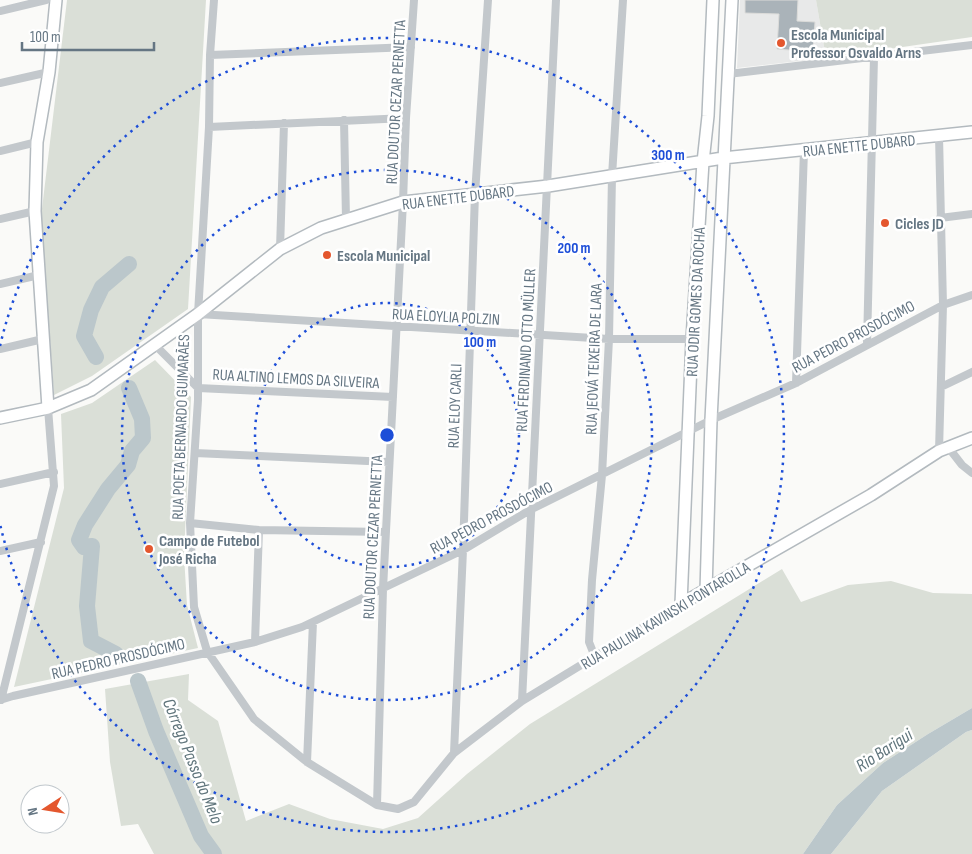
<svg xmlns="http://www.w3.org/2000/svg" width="972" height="854" font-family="'Sofia Sans Condensed',sans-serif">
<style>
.built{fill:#e8e9e9}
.green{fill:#dadfd7}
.water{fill:#bbc7cb}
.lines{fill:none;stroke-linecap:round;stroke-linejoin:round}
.river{stroke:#bbc7cb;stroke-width:16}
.building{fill:#aab3b9;stroke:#dcdcda}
.secondary-casing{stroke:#b3babf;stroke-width:14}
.street{stroke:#c3c8cc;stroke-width:8}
.secondary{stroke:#fff;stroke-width:11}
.ring{fill:none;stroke:#1d4ed8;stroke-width:2.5;stroke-dasharray:2.5 5}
.poi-dot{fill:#e4572e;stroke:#fff;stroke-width:2}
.labels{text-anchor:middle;stroke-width:5;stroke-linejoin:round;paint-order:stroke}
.poi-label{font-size:16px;font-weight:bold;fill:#657683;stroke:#fff;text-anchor:start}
.street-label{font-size:16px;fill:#657683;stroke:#fff}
.water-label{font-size:18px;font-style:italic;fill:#60757c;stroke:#fff}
.centre{fill:#1d4ed8;stroke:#fff;stroke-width:2.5}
.ring-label{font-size:15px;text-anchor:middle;font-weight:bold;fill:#1d4ed8;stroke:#fff;stroke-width:5;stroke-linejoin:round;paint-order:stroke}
</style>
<rect width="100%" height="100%" fill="#fafaf8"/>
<!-- built -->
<path class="built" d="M 740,0 L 816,0 L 826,58 L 737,68 Z"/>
<!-- green -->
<path class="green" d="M 67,0 L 206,0 L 188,309 L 92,376 L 54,395 L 41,217 Z
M 816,0 L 972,0 L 972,37 L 826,58 Z
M 155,360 L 191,397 L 184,556 L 187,605 L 198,648 L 14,687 L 64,488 L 61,414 L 92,403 Z
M 782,569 L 801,602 L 848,585 L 891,581 L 933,593 L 972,594 L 972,708 L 928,734 L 883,763 L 837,805 L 803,854 L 154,854 L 138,824 L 121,826 L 110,762 L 105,689 L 189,674 L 188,700 L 218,721 L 246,821 L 289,804 L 330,819 L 383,829 L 418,818 L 467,774 L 530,724 Z
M 972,730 L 972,854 L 831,854 L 882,791 L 966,732 Z"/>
<!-- water -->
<path class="water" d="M 972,708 L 972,730 L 966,732 L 882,791 L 831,854 L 803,854 L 837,805 L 883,763 L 928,734 Z"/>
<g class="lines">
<!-- river -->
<path class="river" d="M 96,357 L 84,336 L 91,310 L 102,287 L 129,264
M 116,654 L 91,641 L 87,606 L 92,546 L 84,547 L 79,540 L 85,525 L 108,489 L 128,465 L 132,451 L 143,438 L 142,419 L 129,388
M 138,681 L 156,731 L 201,836 L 214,854"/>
</g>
<!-- building -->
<path class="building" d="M 745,0 L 798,0 L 797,21 L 815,22 L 813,52 L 777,49 L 779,14 L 745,13 Z"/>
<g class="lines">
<!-- secondary casing -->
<g class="secondary-casing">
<path id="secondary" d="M 48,408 L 35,211 L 37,142 L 49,72 L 56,0
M 0,418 L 48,408 L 91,390 L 198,314 L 280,249 L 321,228 L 403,202 L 548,186 L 723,158 L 972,132
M 706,591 L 711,420 L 732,0
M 681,604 L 692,339 L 703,162 L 708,116 L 713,0
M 681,604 L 871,495 L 939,451 L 972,438"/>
</g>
<!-- street -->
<path class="street" d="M 214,0 L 210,55 L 209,127 L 198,314 L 198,400 L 190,523 L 194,607 L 207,651 L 254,719 L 307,762 L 377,805 L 398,809 L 414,802 L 454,753 L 522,701 L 681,604
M 0,11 L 46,0
M 210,55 L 411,47
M 728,74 L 972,45
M 0,83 L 49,72
M 344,120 L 346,219
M 209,127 L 406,118
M 939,136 L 943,305 L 939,451
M 0,151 L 37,142
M 940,218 L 972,214
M 0,219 L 35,211
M 280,249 L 284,123
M 0,284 L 39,275
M 198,314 L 609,339 L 692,339
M 867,344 L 874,57
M 155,345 L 198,388 L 393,397
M 0,349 L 43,339
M 796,383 L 804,150
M 941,387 L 972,372
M 948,447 L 962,465 L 972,473
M 195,453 L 389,462
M 0,484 L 54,472
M 190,523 L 259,530 L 386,532
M 0,551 L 41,542
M 255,642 L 259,530
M 595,657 L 589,642 L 592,580 L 602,475 L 609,339 L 612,176 L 623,0
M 0,700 L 13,696 L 255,642 L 302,627 L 463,550 L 530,510 L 711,420 L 796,383 L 943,305 L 972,295
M 1,700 L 54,486 L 48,408
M 522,701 L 556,0
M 454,753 L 463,550 L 475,194 L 488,0
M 307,762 L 313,622
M 377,805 L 383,589 L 403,202 L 406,118 L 414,0"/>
<!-- secondary -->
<use href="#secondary" class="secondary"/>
</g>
<!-- distance rings -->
<g class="ring">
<circle cx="387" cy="435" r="132"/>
<circle cx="387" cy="435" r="265"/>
<path d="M0 346A397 397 0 1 1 0 524"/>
</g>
<!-- markers -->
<g class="poi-dot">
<circle cx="781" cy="43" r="5"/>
<circle cx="885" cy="223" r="5"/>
<circle cx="327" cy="255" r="5"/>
<circle cx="149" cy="549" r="5"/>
</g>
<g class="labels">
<!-- poi labels -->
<g class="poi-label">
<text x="791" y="40">Escola Municipal<tspan x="791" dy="18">Professor Osvaldo Arns</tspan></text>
<text x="895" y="229">Cicles JD</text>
<text x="337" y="261">Escola Municipal</text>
<text x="159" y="546">Campo de Futebol<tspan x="159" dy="18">José Richa</tspan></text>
</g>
<!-- street labels -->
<g class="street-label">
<text transform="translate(395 102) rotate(-87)" y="6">RUA DOUTOR CEZAR PERNETTA</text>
<text transform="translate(859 145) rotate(-6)" y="6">RUA ENETTE DUBARD</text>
<text transform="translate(458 197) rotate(-7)" y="6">RUA ENETTE DUBARD</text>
<text transform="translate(695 302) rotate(-87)" y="6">RUA ODIR GOMES DA ROCHA</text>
<text transform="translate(446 316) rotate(3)" y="6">RUA ELOYLIA POLZIN</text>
<text transform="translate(853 336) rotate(-28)" y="6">RUA PEDRO PROSDÓCIMO</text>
<text transform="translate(525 350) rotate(-87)" y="6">RUA FERDINAND OTTO MÜLLER</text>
<text transform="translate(593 359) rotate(-88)" y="6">RUA JEOVÁ TEIXEIRA DE LARA</text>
<text transform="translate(296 378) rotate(3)" y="6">RUA ALTINO LEMOS DA SILVEIRA</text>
<text transform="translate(454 406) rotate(-88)" y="6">RUA ELOY CARLI</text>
<text transform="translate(180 427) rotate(-88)" y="6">RUA POETA BERNARDO GUIMARÃES</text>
<text transform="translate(491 517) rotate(-28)" y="6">RUA PEDRO PROSDÓCIMO</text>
<text transform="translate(372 537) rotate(-87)" y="6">RUA DOUTOR CEZAR PERNETTA</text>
<text transform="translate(665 615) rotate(-31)" y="6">RUA PAULINA KAVINSKI PONTAROLLA</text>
<text transform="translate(118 658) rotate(-13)" y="6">RUA PEDRO PROSDÓCIMO</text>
</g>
<!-- water labels -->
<g class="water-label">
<text transform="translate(884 750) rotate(-33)" y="6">Rio Barigui</text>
<text transform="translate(193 761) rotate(68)" y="6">Córrego Passo do Melo</text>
</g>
</g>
<circle cx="387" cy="435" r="8" class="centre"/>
<g class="ring-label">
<text x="668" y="160">300 m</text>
<text x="574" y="253">200 m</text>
<text x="480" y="347">100 m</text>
</g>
<!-- north arrow -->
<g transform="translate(45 809) rotate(258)"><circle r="24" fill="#ffffff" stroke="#c1c8cd"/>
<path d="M0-4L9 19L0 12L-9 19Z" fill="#e4572e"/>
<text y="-8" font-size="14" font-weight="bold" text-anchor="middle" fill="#657683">N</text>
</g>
<!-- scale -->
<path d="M22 42v8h132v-8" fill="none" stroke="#657683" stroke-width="2.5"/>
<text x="30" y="42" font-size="15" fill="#657683" stroke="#ffffff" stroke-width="4" paint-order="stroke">100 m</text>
</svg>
